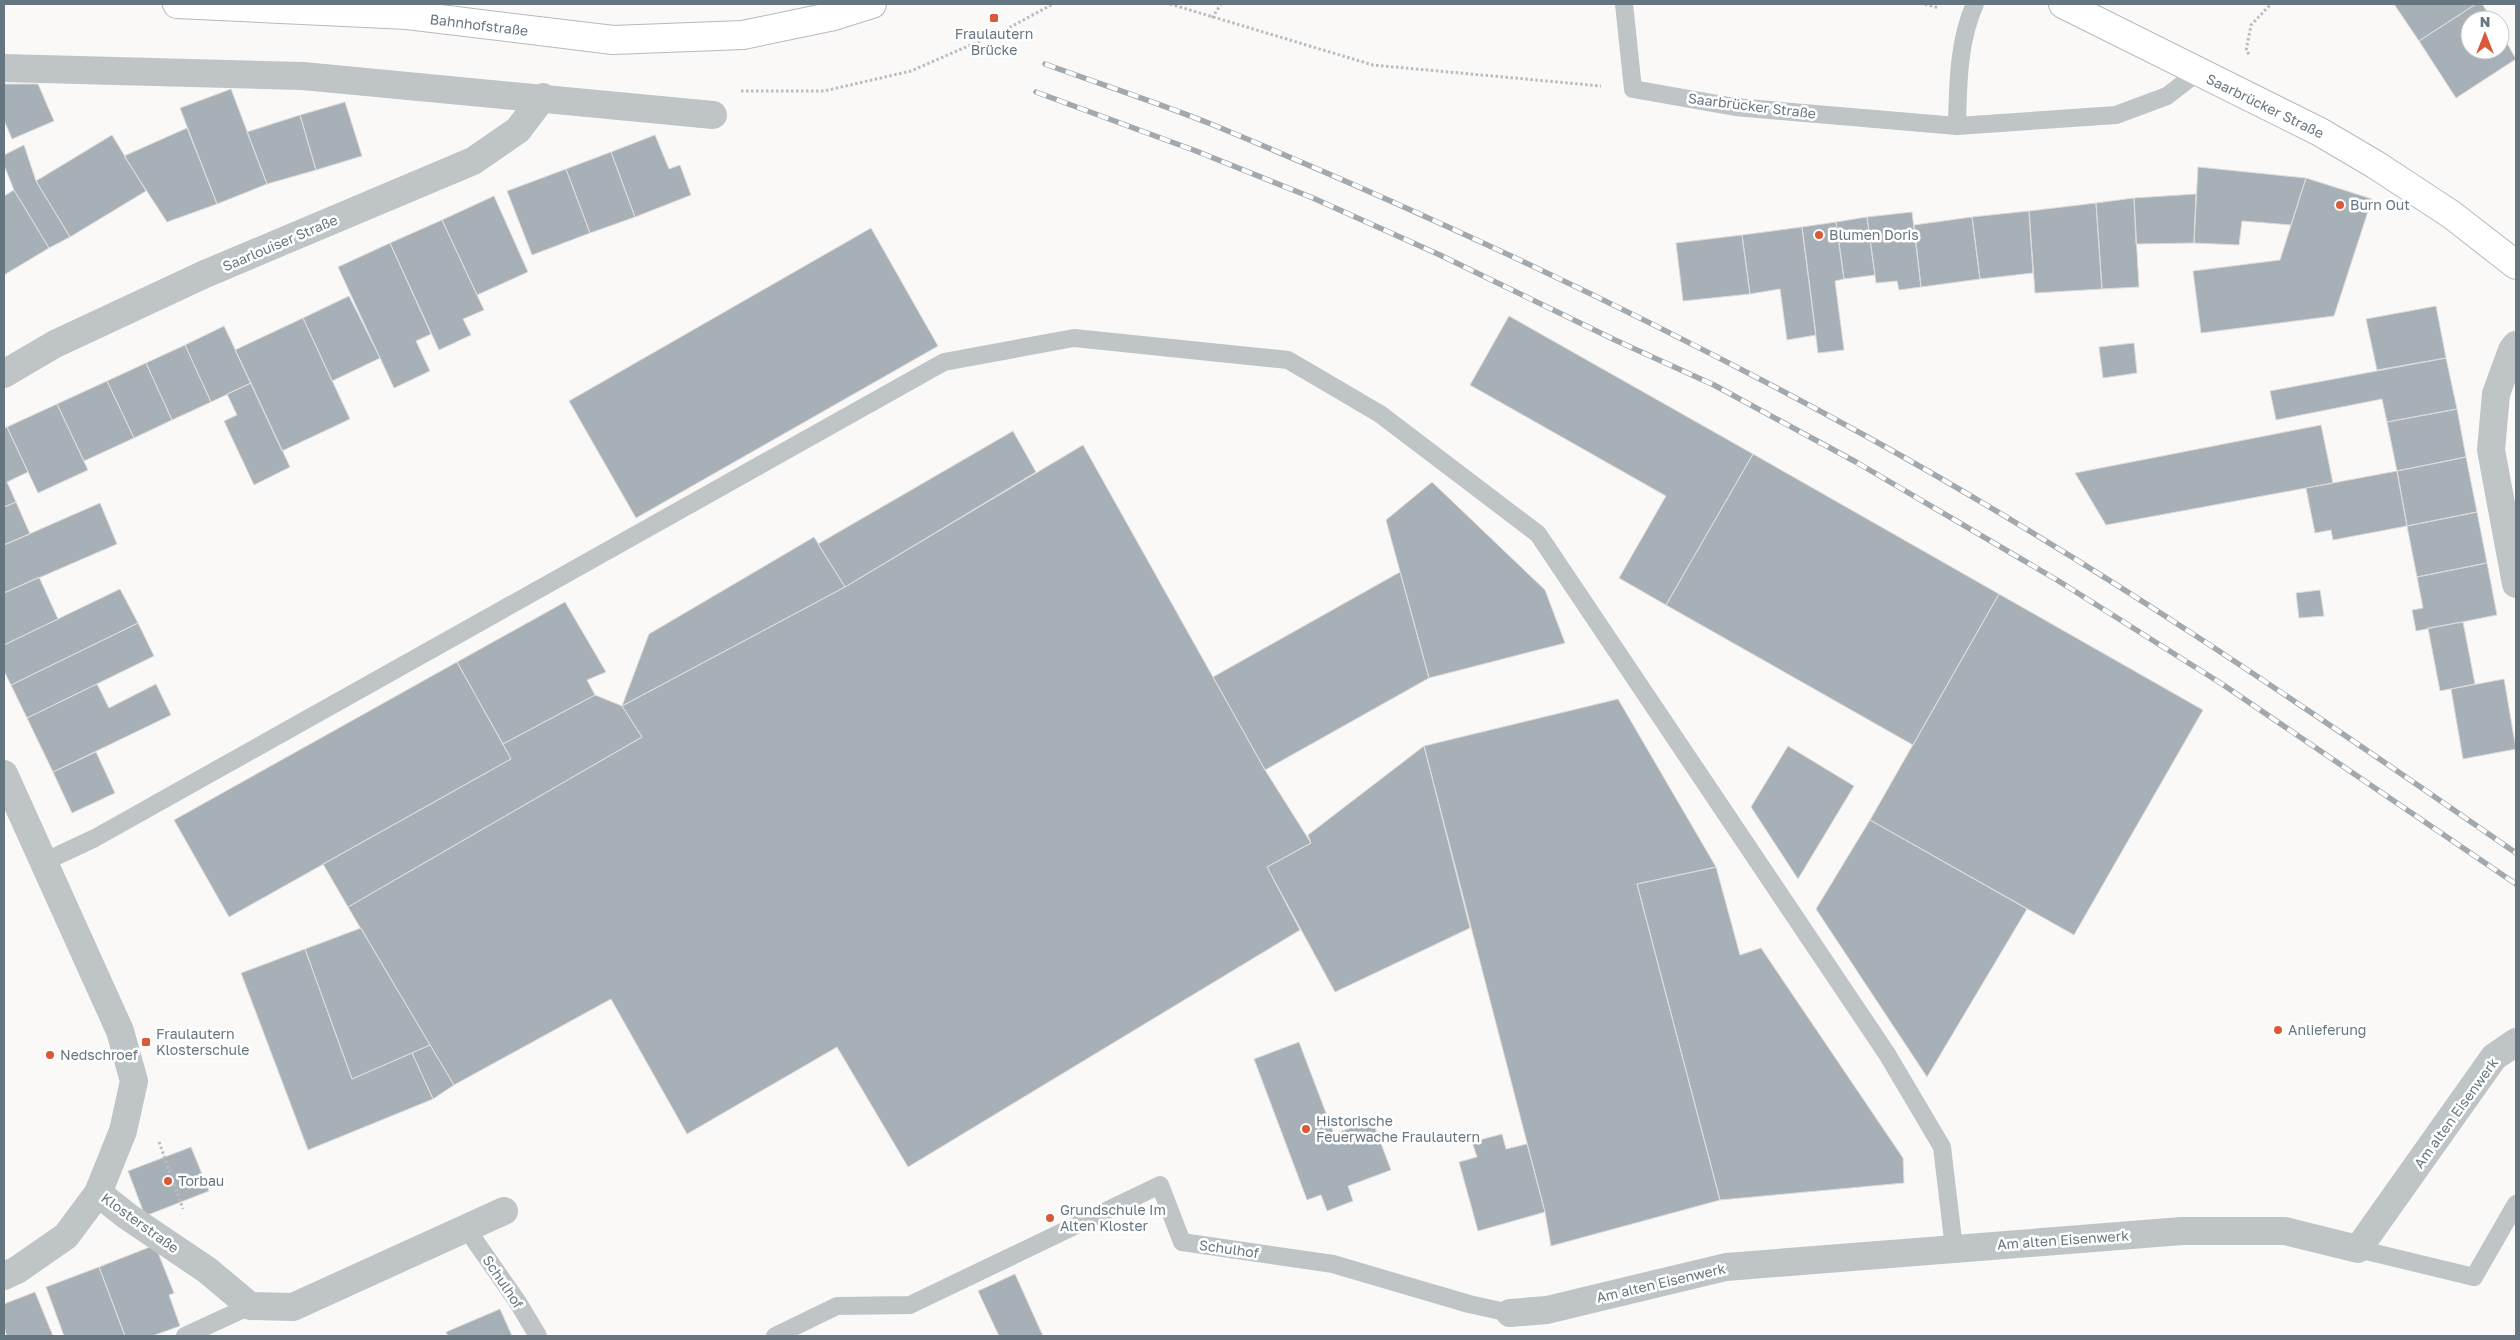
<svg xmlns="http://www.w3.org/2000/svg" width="2520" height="1340" font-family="'Golos Text',sans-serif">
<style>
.building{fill:#a8b0b7;stroke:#dbdbda}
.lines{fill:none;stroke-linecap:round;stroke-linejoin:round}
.secondary-casing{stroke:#b4babe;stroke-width:30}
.primary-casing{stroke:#b5babe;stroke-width:30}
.path{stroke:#babdc0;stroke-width:3;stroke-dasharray:2.5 2.5;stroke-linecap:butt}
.lane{stroke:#bfc4c7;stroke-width:18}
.street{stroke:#bfc4c7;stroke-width:28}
.secondary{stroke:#fff;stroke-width:28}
.primary{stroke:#fff;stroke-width:28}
.rail-casing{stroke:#a1a8ae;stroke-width:5.5}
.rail{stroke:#fff;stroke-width:4;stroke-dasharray:11;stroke-linecap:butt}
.poi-dot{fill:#d95938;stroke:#fff;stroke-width:2}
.labels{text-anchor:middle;stroke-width:5;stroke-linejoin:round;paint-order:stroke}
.street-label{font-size:14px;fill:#667681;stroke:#fff}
.poi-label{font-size:14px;fill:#667681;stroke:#fff;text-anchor:start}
</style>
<rect width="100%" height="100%" fill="#faf9f8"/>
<!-- building -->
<path class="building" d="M 2394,4 L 2476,4 L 2419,41 Z
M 2476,4 L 2482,4 L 2493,20 L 2470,20 L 2470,50 L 2500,50 L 2500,31 L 2516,59 L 2456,98 L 2419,41 Z
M 4,84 L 38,84 L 54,121 L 12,139 L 4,120 Z
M 231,89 L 267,184 L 217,204 L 180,108 Z
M 345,102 L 362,156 L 316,170 L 300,115 Z
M 300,115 L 316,170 L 267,184 L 247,132 Z
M 187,128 L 217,204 L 167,222 L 124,156 Z
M 112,135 L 146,191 L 70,237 L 36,181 Z
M 655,135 L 669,169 L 680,165 L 691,195 L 635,217 L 611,152 Z
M 24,145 L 36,181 L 70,237 L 49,248 L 14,190 L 4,165 L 4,155 Z
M 611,152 L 635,217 L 590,233 L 566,169 Z
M 2198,167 L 2306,178 L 2291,225 L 2242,221 L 2239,245 L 2194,243 Z
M 566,169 L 590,233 L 532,255 L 507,191 Z
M 2306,178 L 2372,199 L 2334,316 L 2201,333 L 2193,271 L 2280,260 Z
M 14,190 L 49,248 L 4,275 L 4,196 Z
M 2196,194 L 2194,243 L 2136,244 L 2134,198 Z
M 494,196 L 528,272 L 477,295 L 442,220 Z
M 2134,198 L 2139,287 L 2102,289 L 2096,203 Z
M 2096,203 L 2102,289 L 2035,293 L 2029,211 Z
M 2029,211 L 2033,273 L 1980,279 L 1972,217 Z
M 1912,212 L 1921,287 L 1899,290 L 1897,281 L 1876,283 L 1867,217 Z
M 1867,217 L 1875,275 L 1844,279 L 1836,222 Z
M 1972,217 L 1980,279 L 1921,287 L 1914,225 Z
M 442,220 L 484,310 L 463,319 L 471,335 L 439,350 L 390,243 Z
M 1836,222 L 1844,279 L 1835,281 L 1844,350 L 1818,353 L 1802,227 Z
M 1802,227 L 1816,335 L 1787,340 L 1780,289 L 1750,294 L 1742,235 Z
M 871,228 L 938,346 L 636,518 L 569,401 Z
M 1742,235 L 1750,294 L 1683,301 L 1676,243 Z
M 390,243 L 431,334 L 416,341 L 430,371 L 394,388 L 338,267 Z
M 349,296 L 380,358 L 332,381 L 303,318 Z
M 2436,306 L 2446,358 L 2377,370 L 2366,319 Z
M 1509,316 L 1753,454 L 1666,605 L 1619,578 L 1666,496 L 1470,385 Z
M 303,318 L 350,419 L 282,451 L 235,350 Z
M 224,326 L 251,383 L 211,402 L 185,345 Z
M 2134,343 L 2137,373 L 2103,378 L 2099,347 Z
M 185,345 L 211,402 L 172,420 L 146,363 Z
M 2446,358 L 2457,409 L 2387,422 L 2382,399 L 2276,420 L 2270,391 Z
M 146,363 L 172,420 L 134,438 L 107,381 Z
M 107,381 L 134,438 L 84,461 L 57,404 Z
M 251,383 L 290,467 L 254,485 L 224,421 L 237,415 L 227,394 Z
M 57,404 L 88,470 L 38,493 L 7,427 Z
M 2457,409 L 2466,457 L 2397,471 L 2387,422 Z
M 2321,425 L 2333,483 L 2106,525 L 2075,473 Z
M 7,427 L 28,472 L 7,482 L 16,502 L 4,507 L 4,428 Z
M 1013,431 L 1036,472 L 845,587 L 818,544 Z
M 1083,445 L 1265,770 L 1311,843 L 1267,867 L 1300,930 L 908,1167 L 837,1047 L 687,1134 L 611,999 L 454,1085 L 348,907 L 642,737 L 622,706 L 845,587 Z
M 1753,454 L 1999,594 L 1913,745 L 1666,605 Z
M 2466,457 L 2477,512 L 2407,526 L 2397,471 Z
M 2397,471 L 2407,526 L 2333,540 L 2331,530 L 2315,533 L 2306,488 Z
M 1432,482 L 1545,590 L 1565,643 L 1429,678 L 1386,520 Z
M 16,502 L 30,534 L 4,545 L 4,507 Z
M 100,503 L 117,544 L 4,593 L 4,545 Z
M 2477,512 L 2487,563 L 2417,577 L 2407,526 Z
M 814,537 L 845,587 L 622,706 L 649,634 Z
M 2487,563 L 2497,615 L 2416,631 L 2412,610 L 2423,608 L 2417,577 Z
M 1400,572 L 1429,678 L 1265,770 L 1213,677 Z
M 39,577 L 58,619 L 4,645 L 4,593 Z
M 120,589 L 138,623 L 11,685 L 4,671 L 4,645 Z
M 2320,590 L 2324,616 L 2299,618 L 2296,593 Z
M 1999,594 L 2203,710 L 2074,935 L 1870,820 Z
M 565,602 L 606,672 L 587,680 L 595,695 L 503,744 L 457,662 Z
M 2463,622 L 2475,684 L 2440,691 L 2428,628 Z
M 138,623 L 154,656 L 27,718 L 11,685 Z
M 457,662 L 511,759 L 229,917 L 174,820 Z
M 2504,679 L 2516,749 L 2463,759 L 2451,689 Z
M 97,684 L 109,708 L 156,684 L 171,715 L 53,772 L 27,718 Z
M 595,695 L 622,706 L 642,737 L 348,907 L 323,864 L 511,759 L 503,744 Z
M 1618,699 L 1716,867 L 1637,884 L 1720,1200 L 1551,1246 L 1545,1212 L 1424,746 Z
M 1424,746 L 1470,928 L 1335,992 L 1267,867 L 1311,843 L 1308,835 Z
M 1788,746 L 1854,786 L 1798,879 L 1751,807 Z
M 96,752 L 115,793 L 72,813 L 53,772 Z
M 1870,820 L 2027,909 L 1927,1077 L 1816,909 Z
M 1716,867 L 1740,955 L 1761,948 L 1903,1158 L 1904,1183 L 1720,1200 L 1637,884 Z
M 361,928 L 430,1045 L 352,1079 L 305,949 Z
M 305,949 L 352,1079 L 412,1053 L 433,1099 L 308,1150 L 241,973 Z
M 1299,1042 L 1334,1134 L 1372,1120 L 1391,1170 L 1348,1186 L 1353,1201 L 1327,1211 L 1321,1195 L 1307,1200 L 1254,1059 Z
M 430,1045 L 454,1085 L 433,1099 L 412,1053 Z
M 1502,1134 L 1506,1149 L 1527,1144 L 1545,1212 L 1478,1231 L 1459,1162 L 1477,1157 L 1472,1142 Z
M 191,1147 L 209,1191 L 145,1216 L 128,1171 Z
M 155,1245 L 174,1293 L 169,1295 L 180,1326 L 152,1336 L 125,1336 L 99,1267 Z
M 99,1267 L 125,1336 L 64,1336 L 46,1287 Z
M 1015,1274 L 1043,1336 L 999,1336 L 978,1291 Z
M 35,1292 L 53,1336 L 7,1336 L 4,1327 L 4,1304 Z
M 500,1309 L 512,1336 L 448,1336 L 446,1332 Z"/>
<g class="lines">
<!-- secondary casing -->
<g class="secondary-casing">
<path id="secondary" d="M 2063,4 L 2320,132 L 2376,165 L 2452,215 L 2516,265"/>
</g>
<!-- primary casing -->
<g class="primary-casing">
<path id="primary" d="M 177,4 L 407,15 L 613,40 L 743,35 L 834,16 L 872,4"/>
</g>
<!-- path -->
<path class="path" d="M 1170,4 L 1373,65 L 1601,86
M 1925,4 L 1939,8
M 1212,18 L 1221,4
M 2249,54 L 2246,51 L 2251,25 L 2271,4
M 741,91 L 824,91 L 911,71 L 1005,30 L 1053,4
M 159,1142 L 183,1209"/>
<!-- lane -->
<path class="lane" d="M 1624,4 L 1633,89 L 1735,107 L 1957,126 L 2116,115 L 2167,96 L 2198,72
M 1957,126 C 1958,86 1958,41 1975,4
M 44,862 L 95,838 L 944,362 L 1074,338 L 1288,360 L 1380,414 L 1538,534 L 1887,1054 L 1942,1147 L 1954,1248
M 466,1228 L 517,1301 L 538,1336
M 2358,1249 L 2474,1277 L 2516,1204
M 185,1336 L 250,1306
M 775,1336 L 837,1306 L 910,1305 L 1160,1185 L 1182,1242 L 1333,1264 L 1469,1304 L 1510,1313"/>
<!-- street -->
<path class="street" d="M 4,68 L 303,76 L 713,115
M 2516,345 L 2512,350 L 2496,394 L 2491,450 L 2516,584
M 4,374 L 55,344 L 205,274 L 473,161 L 518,130 L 543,97
M 4,774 L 120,1031 L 134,1081 L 123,1131 L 98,1193 L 127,1216 L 207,1270 L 250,1306 L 293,1307 L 504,1211
M 4,1276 L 17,1270 L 66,1236 L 98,1193
M 1510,1313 L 1547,1310 L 1726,1267 L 2182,1231 L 2285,1231 L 2358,1249 L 2494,1057 L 2516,1042"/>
<!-- secondary -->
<use href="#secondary" class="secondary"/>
<!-- primary -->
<use href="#primary" class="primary"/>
<!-- rail casing -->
<g class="rail-casing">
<path id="rail" d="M 1045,64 C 1100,84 1156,102 1211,124 C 1434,216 1653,319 1864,435 C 2091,560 2304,706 2516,853
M 1036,92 L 1196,151 L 1313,198 L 1440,255 L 1615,340 L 1714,385 L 1856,462 L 2057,580 L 2222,684 L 2516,884"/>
</g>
<!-- rail -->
<use href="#rail" class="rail"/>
</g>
<!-- markers -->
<g class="poi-dot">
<rect x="989" y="13" width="10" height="10" rx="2.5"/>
<circle cx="2340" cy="205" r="5"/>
<circle cx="1819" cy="235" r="5"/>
<circle cx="2278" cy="1030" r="5"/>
<rect x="141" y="1037" width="10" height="10" rx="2.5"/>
<circle cx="50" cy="1055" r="5"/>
<circle cx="1306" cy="1129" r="5"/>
<circle cx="168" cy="1181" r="5"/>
<circle cx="1050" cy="1218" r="5"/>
</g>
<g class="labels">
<!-- street labels -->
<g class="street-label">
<text transform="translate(479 25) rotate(7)" y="5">Bahnhofstraße</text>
<text transform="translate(1752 106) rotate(7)" y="5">Saarbrücker Straße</text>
<text transform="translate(2265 106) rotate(26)" y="5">Saarbrücker Straße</text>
<text transform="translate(280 243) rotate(-23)" y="5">Saarlouiser Straße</text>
<text transform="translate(2456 1113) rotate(-54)" y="5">Am alten Eisenwerk</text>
<text transform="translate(140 1223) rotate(36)" y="5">Klosterstraße</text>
<text transform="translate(2063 1240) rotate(-4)" y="5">Am alten Eisenwerk</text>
<text transform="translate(1229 1249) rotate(8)" y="5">Schulhof</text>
<text transform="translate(503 1282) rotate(56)" y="5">Schulhof</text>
<text transform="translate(1661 1283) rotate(-13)" y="5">Am alten Eisenwerk</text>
</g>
<!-- poi labels -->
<g class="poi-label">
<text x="994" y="39" text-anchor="middle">Fraulautern<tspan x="994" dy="16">Brücke</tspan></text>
<text x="2350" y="210">Burn Out</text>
<text x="1829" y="240">Blumen Doris</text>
<text x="2288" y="1035">Anlieferung</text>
<text x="156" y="1039">Fraulautern<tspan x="156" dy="16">Klosterschule</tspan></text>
<text x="60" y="1060">Nedschroef</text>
<text x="1316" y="1126">Historische<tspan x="1316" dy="16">Feuerwache Fraulautern</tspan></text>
<text x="178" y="1186">Torbau</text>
<text x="1060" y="1215">Grundschule Im<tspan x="1060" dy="16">Alten Kloster</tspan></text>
</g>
</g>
<!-- border -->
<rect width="2520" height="1340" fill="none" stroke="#667681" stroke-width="10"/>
<!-- north arrow -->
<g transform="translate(2485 35)"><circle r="24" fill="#ffffff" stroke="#c2c8cd"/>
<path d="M0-4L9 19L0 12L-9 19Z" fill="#d95938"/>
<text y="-8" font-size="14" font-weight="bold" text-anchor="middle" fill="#667681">N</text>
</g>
</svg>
